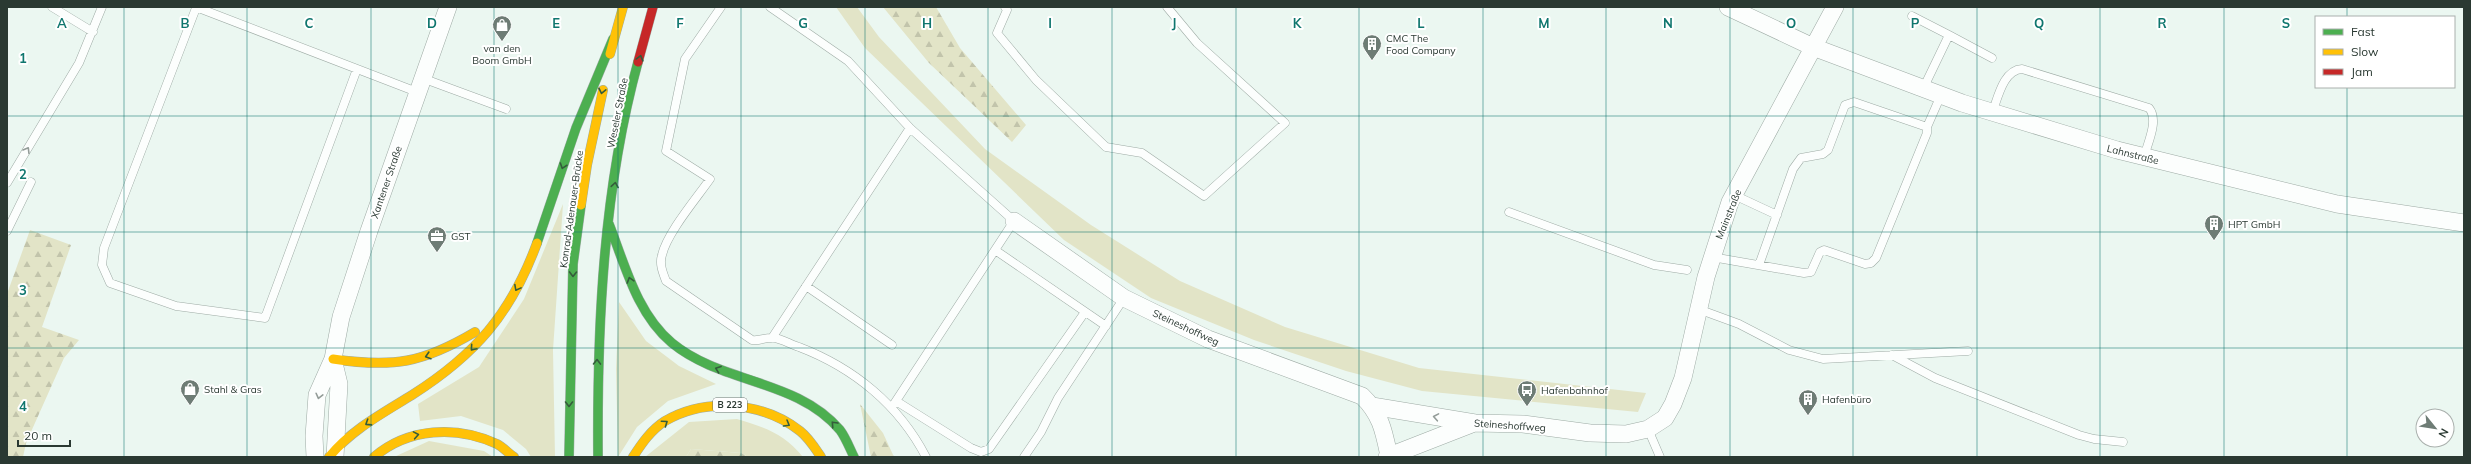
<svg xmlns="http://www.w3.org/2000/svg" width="2471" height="464" font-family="Mulish,sans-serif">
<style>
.grass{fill:#e2e4c7}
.forest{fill:url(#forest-firs)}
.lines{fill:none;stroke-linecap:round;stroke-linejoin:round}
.lane-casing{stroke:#9eaba5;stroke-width:9}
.street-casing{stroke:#9eaba5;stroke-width:18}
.fast-casing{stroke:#9eaba5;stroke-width:10}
.slow-casing{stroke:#9eaba5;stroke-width:10}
.jam-casing{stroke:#9eaba5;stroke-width:10}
.lane{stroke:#fcfefd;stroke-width:8}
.street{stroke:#fcfefd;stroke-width:17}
.fast{stroke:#4caf50;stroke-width:9}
.slow{stroke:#ffc107;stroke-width:9}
.jam{stroke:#c62828;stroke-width:9}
.oneway{stroke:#345c3b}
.oneway2{stroke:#939c98}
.grid{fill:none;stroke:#0f766e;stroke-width:1;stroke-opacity:0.55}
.labels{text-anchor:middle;stroke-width:4;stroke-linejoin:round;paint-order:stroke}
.shield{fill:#fff;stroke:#6a7470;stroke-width:1}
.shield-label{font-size:9px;font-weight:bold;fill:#2a3932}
.poi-label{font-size:10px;fill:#2a3932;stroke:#fff;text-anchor:start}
.street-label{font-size:10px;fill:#2a3932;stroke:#fff}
.grid-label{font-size:13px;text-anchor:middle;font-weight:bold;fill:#0f766e;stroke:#fff;stroke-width:4;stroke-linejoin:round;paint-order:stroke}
</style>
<defs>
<pattern id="forest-firs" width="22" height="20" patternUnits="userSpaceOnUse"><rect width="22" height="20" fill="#e2e4c7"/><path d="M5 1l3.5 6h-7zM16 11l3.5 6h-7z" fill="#c2c4ab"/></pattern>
</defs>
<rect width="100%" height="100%" fill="#ebf7f1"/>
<!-- grass -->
<path class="grass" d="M 836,7 L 857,7 L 879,37 L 985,149 L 1091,225 L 1180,281 L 1285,327 L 1419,368 L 1646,393 L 1638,412 L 1422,391 L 1346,371 L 1254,340 L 1151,298 L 1064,240 L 865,48 Z
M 563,204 L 553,350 L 555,457 L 531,457 L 526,449 L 503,430 L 461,416 L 420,421 L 418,404 L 479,367 L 524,299 Z
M 619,302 L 646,341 L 679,366 L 716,384 L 668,401 L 637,427 L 618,457 L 616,369 Z
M 737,419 C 766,428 783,433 803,457 L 748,457 L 741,453 L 691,449 L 686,457 L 645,457 L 689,422 Z
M 429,441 L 484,451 L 493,457 L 394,457 Z"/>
<!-- forest -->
<path class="forest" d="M 883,7 L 936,7 L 960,48 L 1026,125 L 1012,142 L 929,63 Z
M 30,230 L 71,245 L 42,327 L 79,340 L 64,358 L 26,443 L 23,457 L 7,457 L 7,294 Z
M 860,404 L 883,433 L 894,457 L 871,457 Z
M 691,449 L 741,453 L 748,457 L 686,457 Z"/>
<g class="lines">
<!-- lane casing -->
<g class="lane-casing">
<path id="lane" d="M 52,7 L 93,32
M 196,7 L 417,92
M 721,7 L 685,59 L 666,151 L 710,179 C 696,199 667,233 662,255 C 659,264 663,273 666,281 L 752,340 C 761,341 766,337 773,338 C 781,338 791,345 799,347 C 854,368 899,405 926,457
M 770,7 L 848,61 L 910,128 L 1014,221 L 892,407
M 1005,7 L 1007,10 L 997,33 L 1036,80 L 1106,147 L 1142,153 L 1204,196 L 1285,123 L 1197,43 L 1167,7
M 196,8 L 104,248 L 102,265 L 110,283 L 176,306 L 265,318 L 357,69
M 1912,16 L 1949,35 L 1923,89
M 1949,35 L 1992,58
M 422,78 L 506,109
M 1992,113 C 1998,98 2003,70 2022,69 L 2149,108 C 2159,120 2148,142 2144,157
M 1927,127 L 1941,95
M 7,183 L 79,63 L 102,7
M 1734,195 L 1777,215
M 1509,212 L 1654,265 L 1687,270
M 7,231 L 31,182
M 995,250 L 1106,326
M 1712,257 L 1804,273 L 1811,272 L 1820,252 L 1824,250 L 1865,264 L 1871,263 L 1876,258 L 1927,133 L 1927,127 L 1854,102 L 1845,105 L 1828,150 L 1823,154 L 1801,158 L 1793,169 L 1759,265
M 806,286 L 892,345
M 1698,309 L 1739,324 L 1789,350 L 1823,359 L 1968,351
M 772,338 L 910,128
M 1892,355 L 1935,378 L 2079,435 L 2094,439 L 2123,442
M 896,401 L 971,448 L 981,452 L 989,449 L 1085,312
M 1648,429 L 1660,457
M 1024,457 L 1041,432 L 1058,398 L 1124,298"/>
</g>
<!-- street casing -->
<g class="street-casing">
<path id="street" d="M 1728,7 L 1813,47 L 1962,103 L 2117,150 L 2337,204 L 2464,223
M 1014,221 L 1124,298 L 1208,339 L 1362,396 C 1381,414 1384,432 1389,456
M 333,359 L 339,384 L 335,457
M 1372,406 L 1475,423 L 1523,424 L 1590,433 L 1626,434 L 1648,429 L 1665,418 L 1673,404 L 1683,378 L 1706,277 L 1730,202 L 1835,7
M 315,457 L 314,436 L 317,395 L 333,359 L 341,317 L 369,231 L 448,7
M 1387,457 L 1474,423"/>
</g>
<!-- fast casing -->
<g class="fast-casing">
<path id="fast" d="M 609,224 C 625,265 637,314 672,343 C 722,384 797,379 840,430 C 846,438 850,449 854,457
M 537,243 L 576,128 L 613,39
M 569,457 L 573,264 L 581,205
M 598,457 C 597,326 603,189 638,62"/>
</g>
<!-- slow casing -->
<g class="slow-casing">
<path id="slow" d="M 610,54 L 623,7
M 581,205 L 587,165 L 603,90
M 333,359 C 393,368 423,363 475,332
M 329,457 C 351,430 383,413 412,395 C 475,355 511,314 537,243
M 374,457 C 408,428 456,425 497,444 C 503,447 508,453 514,457
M 633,457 C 642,443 651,430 665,421 C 706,397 763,402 800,431 C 809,438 815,448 821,457"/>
</g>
<!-- jam casing -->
<g class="jam-casing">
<path id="jam" d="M 638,62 L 653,7"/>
</g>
<!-- lane -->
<use href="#lane" class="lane"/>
<!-- street -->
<use href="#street" class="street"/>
<!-- fast -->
<use href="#fast" class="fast"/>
<!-- slow -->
<use href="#slow" class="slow"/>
<!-- jam -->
<use href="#jam" class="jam"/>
</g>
<!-- one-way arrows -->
<defs><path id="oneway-chevron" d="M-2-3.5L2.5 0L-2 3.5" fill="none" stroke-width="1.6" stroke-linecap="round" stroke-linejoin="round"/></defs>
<g class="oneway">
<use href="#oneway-chevron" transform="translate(640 58) rotate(-75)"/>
<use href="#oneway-chevron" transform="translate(602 91) rotate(102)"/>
<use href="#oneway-chevron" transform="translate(563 166) rotate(109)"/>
<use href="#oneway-chevron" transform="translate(615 185) rotate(-81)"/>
<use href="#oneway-chevron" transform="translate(573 274) rotate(91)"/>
<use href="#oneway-chevron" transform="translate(630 280) rotate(-107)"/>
<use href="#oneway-chevron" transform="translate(517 288) rotate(118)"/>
<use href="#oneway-chevron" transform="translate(473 348) rotate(131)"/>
<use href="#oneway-chevron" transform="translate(428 356) rotate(163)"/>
<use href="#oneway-chevron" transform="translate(597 362) rotate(-89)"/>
<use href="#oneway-chevron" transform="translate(718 369) rotate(-160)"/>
<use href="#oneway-chevron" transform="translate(569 404) rotate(90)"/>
<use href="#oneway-chevron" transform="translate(368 423) rotate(147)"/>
<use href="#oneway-chevron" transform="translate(665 423) rotate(-35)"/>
<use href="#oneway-chevron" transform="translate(787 424) rotate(30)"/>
<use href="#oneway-chevron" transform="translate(834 424) rotate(-133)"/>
<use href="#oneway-chevron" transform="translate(416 435) rotate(-10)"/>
</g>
<g class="oneway2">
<use href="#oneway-chevron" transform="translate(27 150) rotate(-59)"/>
<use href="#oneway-chevron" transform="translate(319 396) rotate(104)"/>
<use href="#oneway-chevron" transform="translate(1436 417) rotate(-170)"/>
</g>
<!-- grid -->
<path class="grid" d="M 124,7 L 124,457M 247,7 L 247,457M 371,7 L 371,457M 494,7 L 494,457M 618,7 L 618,457M 741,7 L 741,457M 865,7 L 865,457M 988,7 L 988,457M 1112,7 L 1112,457M 1236,7 L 1236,457M 1359,7 L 1359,457M 1483,7 L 1483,457M 1606,7 L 1606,457M 1730,7 L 1730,457M 1853,7 L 1853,457M 1977,7 L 1977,457M 2100,7 L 2100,457M 2224,7 L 2224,457M 2347,7 L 2347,17M 2347,87 L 2347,457M 7,116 L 2464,116M 7,232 L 2464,232M 7,348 L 2464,348"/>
<!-- icons -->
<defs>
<g id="shop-pin" transform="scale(1)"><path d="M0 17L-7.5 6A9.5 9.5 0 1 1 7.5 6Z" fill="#6e7c75" stroke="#fff"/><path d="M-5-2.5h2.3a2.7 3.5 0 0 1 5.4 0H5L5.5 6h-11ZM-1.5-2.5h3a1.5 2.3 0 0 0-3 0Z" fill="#fff"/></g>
<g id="building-pin" transform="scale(1)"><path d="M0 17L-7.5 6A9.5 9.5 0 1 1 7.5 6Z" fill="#6e7c75" stroke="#fff"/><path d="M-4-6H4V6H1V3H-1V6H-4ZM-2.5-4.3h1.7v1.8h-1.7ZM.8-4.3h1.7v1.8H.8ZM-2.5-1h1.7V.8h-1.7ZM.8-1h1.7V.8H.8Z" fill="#fff"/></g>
<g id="office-pin" transform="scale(1)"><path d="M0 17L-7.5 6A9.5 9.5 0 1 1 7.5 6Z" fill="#6e7c75" stroke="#fff"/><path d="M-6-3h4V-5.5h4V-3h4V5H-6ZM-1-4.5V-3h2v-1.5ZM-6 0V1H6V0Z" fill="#fff"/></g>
<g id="bus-pin" transform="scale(1)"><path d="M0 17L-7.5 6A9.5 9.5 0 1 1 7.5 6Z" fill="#6e7c75" stroke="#fff"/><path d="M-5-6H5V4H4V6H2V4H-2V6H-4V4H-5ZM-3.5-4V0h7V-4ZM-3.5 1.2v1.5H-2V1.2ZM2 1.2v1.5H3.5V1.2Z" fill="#fff"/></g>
</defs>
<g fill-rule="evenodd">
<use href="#shop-pin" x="502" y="25"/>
<use href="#building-pin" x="1372" y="44"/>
<use href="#building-pin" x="2214" y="224"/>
<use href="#office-pin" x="437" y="236"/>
<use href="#shop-pin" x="190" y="389"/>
<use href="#bus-pin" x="1527" y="390"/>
<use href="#building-pin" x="1808" y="399"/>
</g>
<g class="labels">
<!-- shield labels -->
<rect class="shield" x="713" y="398" width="34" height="14" rx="3"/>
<g class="shield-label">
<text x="730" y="408">B 223</text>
</g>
<!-- poi labels -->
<g class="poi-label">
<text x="1386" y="42">CMC The<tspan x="1386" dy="12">Food Company</tspan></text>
<text x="502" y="52" text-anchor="middle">van den<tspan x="502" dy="12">Boom GmbH</tspan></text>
<text x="2228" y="228">HPT GmbH</text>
<text x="451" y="240">GST</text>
<text x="204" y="393">Stahl &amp; Gras</text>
<text x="1541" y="394">Hafenbahnhof</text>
<text x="1822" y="403">Hafenbüro</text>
</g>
<!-- street labels -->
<g class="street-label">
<text transform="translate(617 113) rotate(-79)" y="4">Weseler Straße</text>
<text transform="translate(2133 154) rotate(14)" y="4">Lahnstraße</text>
<text transform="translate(386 182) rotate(-71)" y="4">Xantener Straße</text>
<text transform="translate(571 209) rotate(-82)" y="4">Konrad-Adenauer-Brücke</text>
<text transform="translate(1728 214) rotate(-68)" y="4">Mainstraße</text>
<text transform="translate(1186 327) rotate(25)" y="4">Steineshoffweg</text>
<text transform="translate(1510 425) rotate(4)" y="4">Steineshoffweg</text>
</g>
</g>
<g class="grid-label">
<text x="62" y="28">A</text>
<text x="185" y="28">B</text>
<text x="309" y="28">C</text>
<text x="432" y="28">D</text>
<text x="556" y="28">E</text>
<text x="680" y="28">F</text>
<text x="803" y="28">G</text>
<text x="927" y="28">H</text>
<text x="1050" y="28">I</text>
<text x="1174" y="28">J</text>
<text x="1297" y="28">K</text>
<text x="1421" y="28">L</text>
<text x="1544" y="28">M</text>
<text x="1668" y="28">N</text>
<text x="1791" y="28">O</text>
<text x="1915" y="28">P</text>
<text x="2039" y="28">Q</text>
<text x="2162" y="28">R</text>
<text x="2286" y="28">S</text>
<text x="23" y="63">1</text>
<text x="23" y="179">2</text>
<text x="23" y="295">3</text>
<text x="23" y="411">4</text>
</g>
<!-- border -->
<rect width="2471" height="464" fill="none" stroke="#2a3932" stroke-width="16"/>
<!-- legend -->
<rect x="2315" y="16" width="140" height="72" fill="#ffffff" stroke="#aab0ad"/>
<rect x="2323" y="29" width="20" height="6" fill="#4caf50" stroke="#aab0ad"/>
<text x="2351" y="36" font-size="12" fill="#2a3932">Fast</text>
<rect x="2323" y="49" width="20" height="6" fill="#ffc107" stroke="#aab0ad"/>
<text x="2351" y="56" font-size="12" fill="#2a3932">Slow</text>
<rect x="2323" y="69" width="20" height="6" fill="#c62828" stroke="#aab0ad"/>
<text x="2351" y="76" font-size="12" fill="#2a3932">Jam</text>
<!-- north arrow -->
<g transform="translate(2435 428) rotate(120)"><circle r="19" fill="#ffffff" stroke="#aab0ad"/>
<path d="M0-3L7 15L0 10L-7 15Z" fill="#6e7c75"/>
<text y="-6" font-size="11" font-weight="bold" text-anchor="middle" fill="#2a3932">N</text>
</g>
<!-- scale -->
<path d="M18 440v6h52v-6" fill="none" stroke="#2a3932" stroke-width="2"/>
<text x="24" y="440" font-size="12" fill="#2a3932" stroke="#ffffff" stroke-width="3" paint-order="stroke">20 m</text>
</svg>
